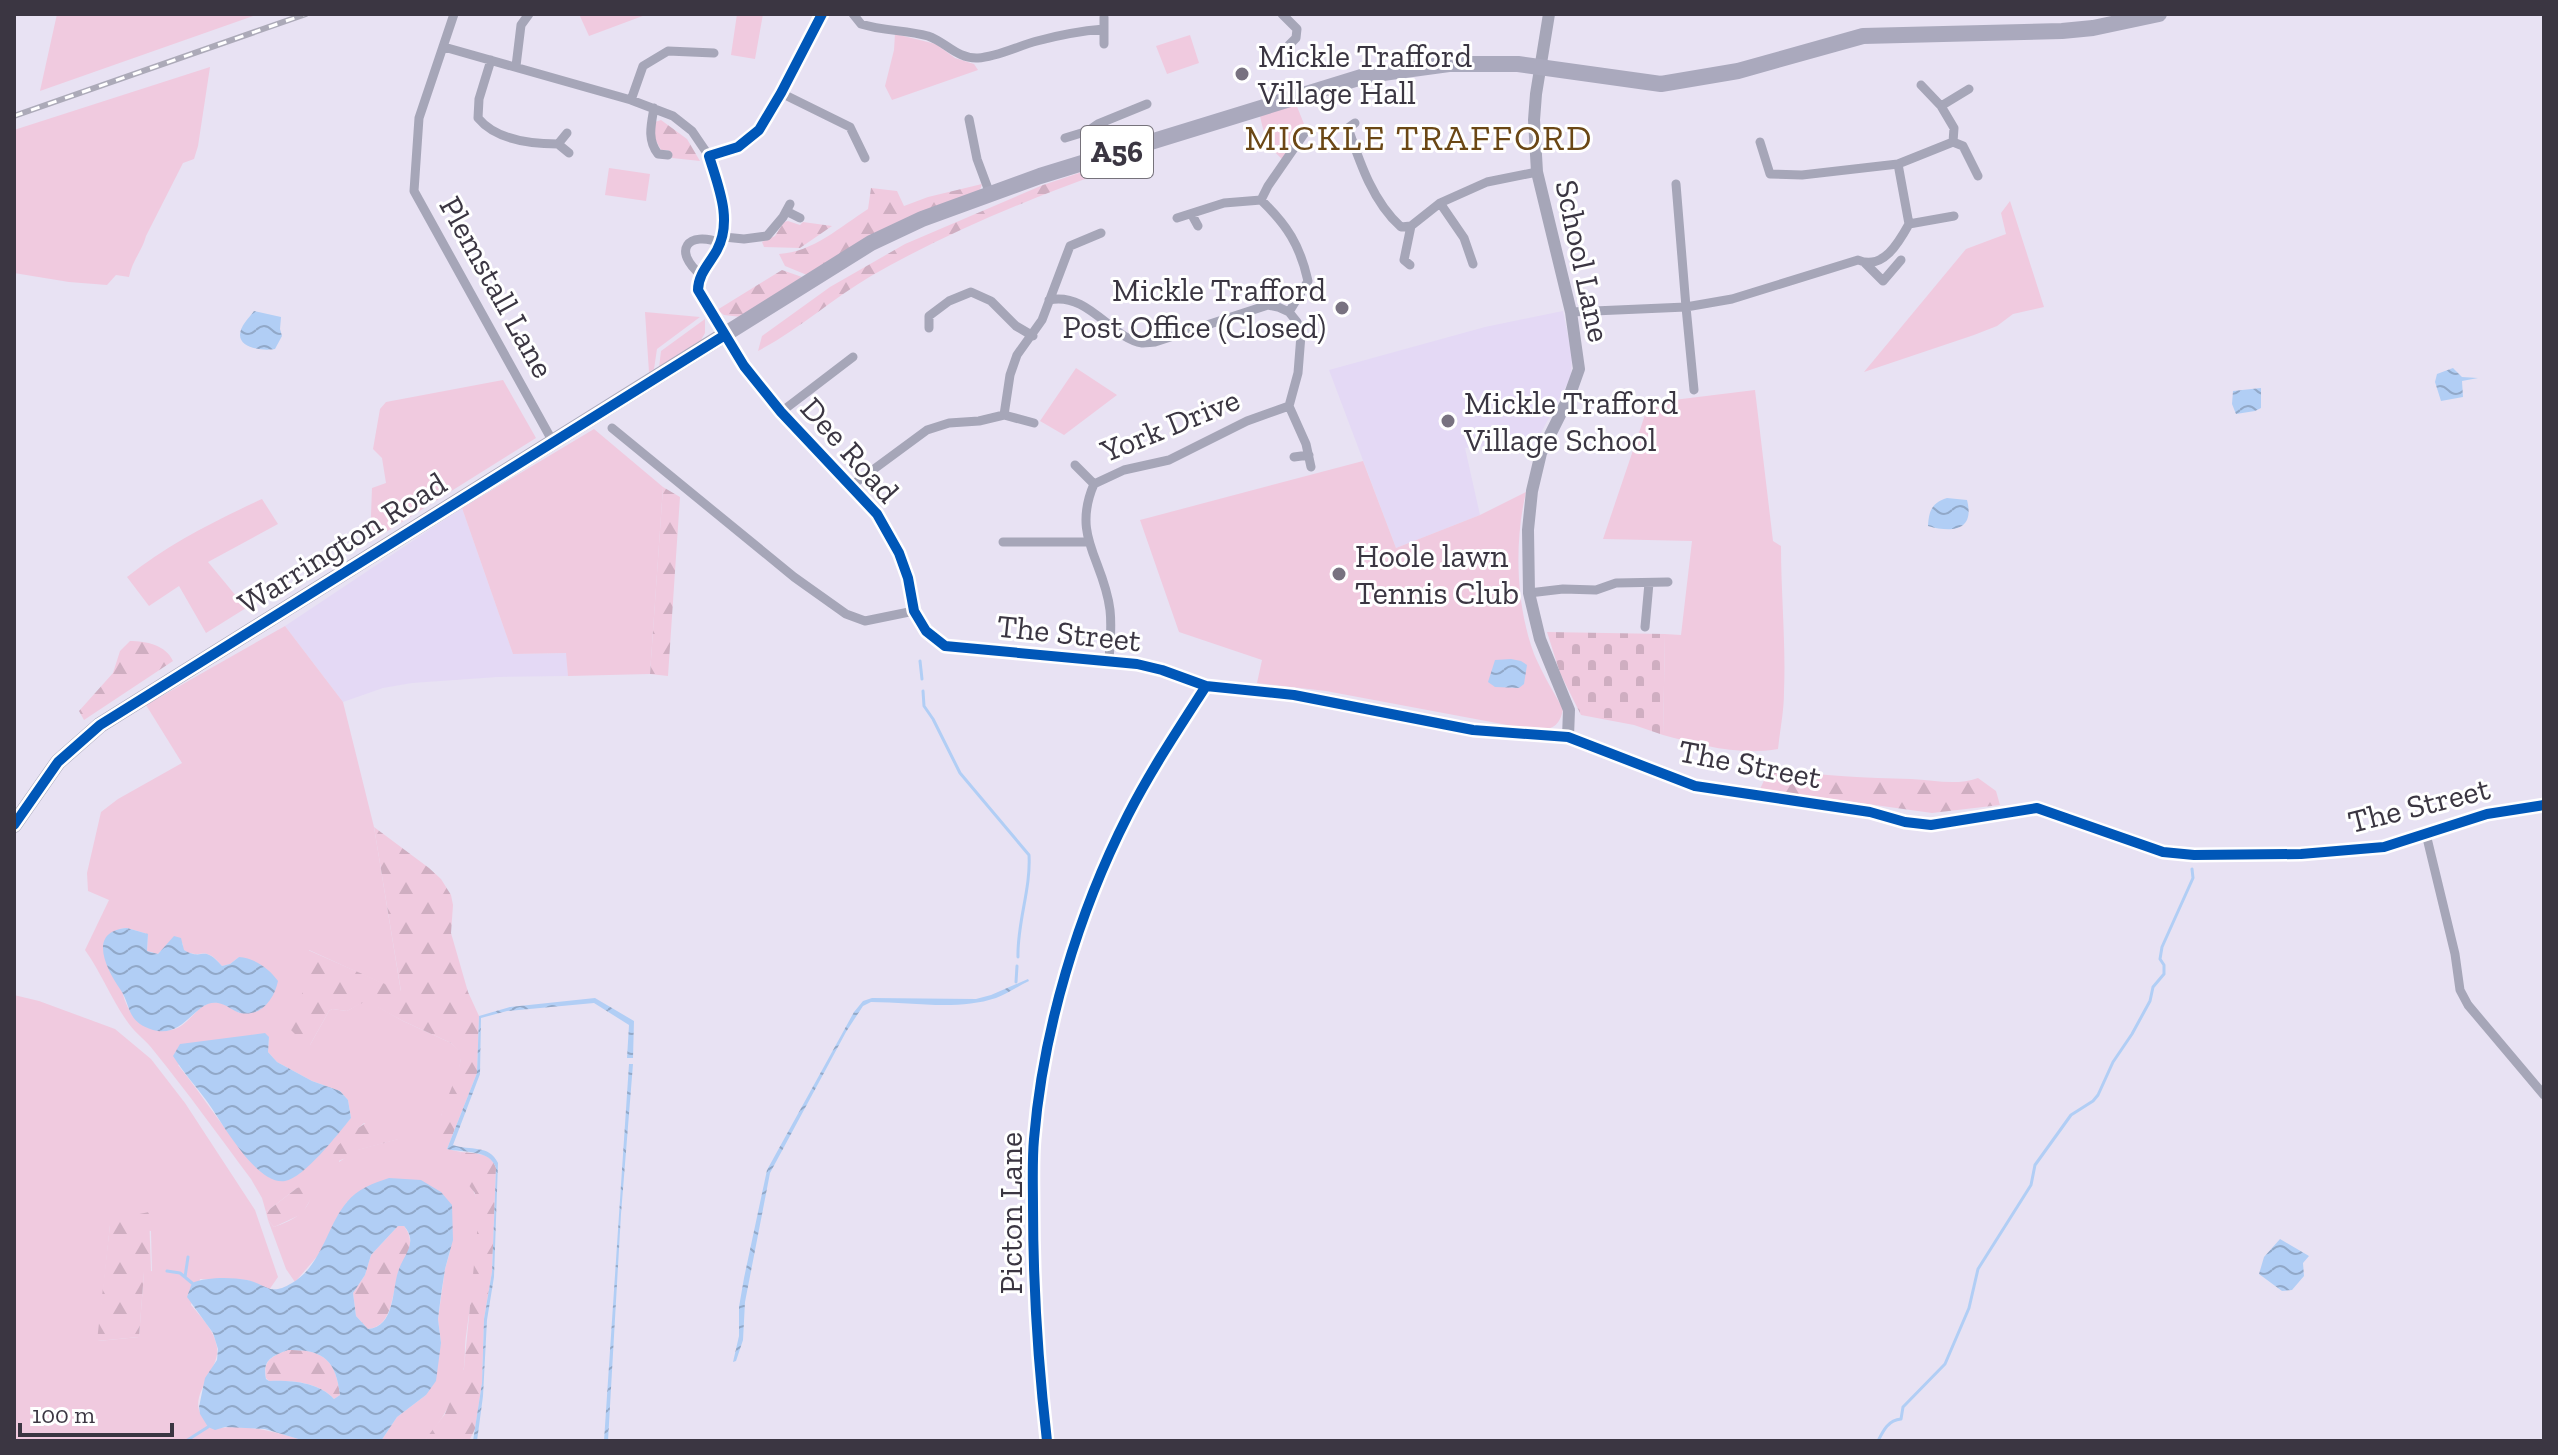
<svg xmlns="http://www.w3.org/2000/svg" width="2558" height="1455" font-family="'Zilla Slab',serif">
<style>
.built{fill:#e4d9f5}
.green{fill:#f0cadf;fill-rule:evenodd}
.forest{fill:url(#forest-firs)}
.cemetery{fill:url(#cemetery-stones)}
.water{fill:url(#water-waves);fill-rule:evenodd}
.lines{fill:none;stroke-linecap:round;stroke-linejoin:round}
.stream{stroke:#b1cef5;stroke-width:3}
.minor{stroke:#a6a6b8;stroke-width:9}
.tertiary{stroke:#a6a6b8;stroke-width:12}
.primary{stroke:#aaa9bd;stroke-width:16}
.rail-casing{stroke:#acaab8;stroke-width:6}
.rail{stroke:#fff;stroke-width:3;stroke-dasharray:9;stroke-linecap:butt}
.cycleway-casing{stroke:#fff;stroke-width:15}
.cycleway{stroke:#0057b8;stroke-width:10}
.poi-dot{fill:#787280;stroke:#fff;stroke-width:3}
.labels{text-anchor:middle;stroke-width:6;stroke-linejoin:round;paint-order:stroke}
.shield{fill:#fff;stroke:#76727b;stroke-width:2}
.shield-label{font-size:30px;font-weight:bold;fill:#3b3642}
.poi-label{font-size:32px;fill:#3b3642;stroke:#fff;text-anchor:start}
.street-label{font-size:32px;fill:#3b3642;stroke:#fff}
.quarter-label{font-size:36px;letter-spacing:2px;fill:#6b4715;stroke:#fff}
</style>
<defs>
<pattern id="forest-firs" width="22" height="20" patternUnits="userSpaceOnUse" patternTransform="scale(2)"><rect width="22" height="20" fill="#f0cadf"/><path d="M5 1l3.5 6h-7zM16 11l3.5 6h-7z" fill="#cfaec1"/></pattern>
<pattern id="cemetery-stones" width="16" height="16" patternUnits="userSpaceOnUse" patternTransform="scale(2)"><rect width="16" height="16" fill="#f0cadf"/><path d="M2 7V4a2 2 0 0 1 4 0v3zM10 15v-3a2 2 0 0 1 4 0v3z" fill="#cfaec1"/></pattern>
<pattern id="water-waves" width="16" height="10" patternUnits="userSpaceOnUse" patternTransform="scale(2)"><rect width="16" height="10" fill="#b1cef5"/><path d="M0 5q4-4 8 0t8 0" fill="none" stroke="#91a8c8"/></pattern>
</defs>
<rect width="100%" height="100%" fill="#e8e2f3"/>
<!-- built -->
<path class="built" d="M 1563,311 L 1572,355 L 1571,377 L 1536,442 L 1465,448 L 1480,515 L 1396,548 L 1329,370 L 1485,327 Z
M 462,508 L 513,654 L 567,653 L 568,676 L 498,677 L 412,683 L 383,688 L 343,702 L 285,626 Z"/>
<!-- green -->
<path class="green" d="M 57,14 L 259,14 L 40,91 Z
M 579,14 L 648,14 L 589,36 Z
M 737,14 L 763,14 L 755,59 L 731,55 Z
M 895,34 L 936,44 L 955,58 L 974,64 L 978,70 L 892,100 L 885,86 L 894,50 Z
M 1190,35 L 1199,63 L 1167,74 L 1156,46 Z
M 210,67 L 198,146 L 194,159 L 183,163 L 146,236 C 142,251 132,261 129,277 L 116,275 L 107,285 L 69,282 L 14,273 L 14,130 Z
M 1296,104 L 1304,124 L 1282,159 C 1267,146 1264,134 1260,116 Z
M 609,168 L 650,174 L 646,201 L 605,195 Z
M 2010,201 L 2044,307 L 2013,314 L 1997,326 L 1974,335 L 1864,372 L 1966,249 L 2006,234 L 2001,213 Z
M 645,312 L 700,317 L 657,349 L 654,369 L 649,372 Z
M 705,319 L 705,333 L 701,340 L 659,368 L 661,351 Z
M 1076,368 L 1117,395 L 1064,435 L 1040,421 Z
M 503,380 L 536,438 L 370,542 L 372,488 L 386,483 L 382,458 L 373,449 L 380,409 L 386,402 Z
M 1755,390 L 1773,541 L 1781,546 C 1781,595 1786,643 1784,692 C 1784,711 1780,730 1778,749 C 1739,756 1701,745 1663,735 L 1665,634 L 1681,635 L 1692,541 L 1603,539 L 1649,403 Z
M 594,429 L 663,487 L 650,674 L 568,676 L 566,653 L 513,654 L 462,508 Z
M 1363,461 L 1396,548 L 1480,515 L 1526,492 C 1514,543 1516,605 1534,654 C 1542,673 1553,691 1563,709 C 1560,725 1554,728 1540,731 L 1326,691 L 1257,683 L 1262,660 L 1179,632 L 1140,520 Z
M 262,499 L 278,524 L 208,562 L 246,608 L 206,633 L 179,586 L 149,606 L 127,577 C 168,544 215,521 262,499 Z
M 285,626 L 343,702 L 374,827 L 401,992 L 309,950 L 310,1045 L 329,1011 L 332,1009 L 347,1011 L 366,1000 L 403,1021 L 451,1043 L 462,1053 L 458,1075 L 441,1116 L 447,1149 L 461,1152 C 455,1181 474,1180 477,1202 C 483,1245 471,1293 466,1336 C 464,1348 466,1361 463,1372 C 455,1397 442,1422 424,1441 L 381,1441 L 397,1417 L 426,1395 L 441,1343 L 438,1319 L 445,1269 L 450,1252 L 452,1205 L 347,1202 L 321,1252 L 295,1282 L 286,1269 L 268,1220 L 274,1227 C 291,1221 305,1215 311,1197 L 297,1188 L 266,1212 L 262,1198 L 251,1179 C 219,1136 188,1093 154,1051 C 147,1041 136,1034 129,1024 C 112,1001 102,974 85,950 L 109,900 L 88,891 L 87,873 L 101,812 L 118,799 L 182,763 L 146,705 ZM 127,928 L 148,934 L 147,951 L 158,954 L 174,937 L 183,944 L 183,950 C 203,961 203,943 222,966 L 230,964 L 239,957 L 239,1013 C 231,1007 220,1000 210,1003 C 196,1007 189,1024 175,1029 C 165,1032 154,1031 145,1025 C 113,1007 121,961 119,929 ZM 269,1037 L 268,1052 L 277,1062 L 312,1081 L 340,1091 L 348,1100 L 351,1118 L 299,1174 L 270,1178 C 233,1146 209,1103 178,1065 ZM 364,1123 L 398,1139 L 357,1150 L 339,1162 L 340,1145 Z
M 14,995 L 39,1001 L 115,1029 L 151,1059 L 185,1103 L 255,1210 L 278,1277 L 269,1290 L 248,1280 L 200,1279 L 191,1305 C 202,1318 214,1330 217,1347 C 221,1368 187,1396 202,1416 C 205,1421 211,1425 215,1429 C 246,1423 275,1432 305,1441 L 14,1441 ZM 110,1225 L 151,1231 L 152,1271 L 144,1272 L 139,1337 L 98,1341 Z"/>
<!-- forest -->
<path class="forest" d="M 661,120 L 687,139 L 700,161 L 672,158 L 672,153 L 668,150 L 661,150 L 654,137 L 655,122 Z
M 1097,167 L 1101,173 C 1022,202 944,234 871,276 C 832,299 798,330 758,351 L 762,336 L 830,287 L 905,244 L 1043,185 Z
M 982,184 L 980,190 L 807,275 L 785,266 L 779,254 C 813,252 840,227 868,209 L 871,188 L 897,191 L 904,206 L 928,197 Z
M 788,221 L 800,225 L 803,222 L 832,226 L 800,248 L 764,247 L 762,242 L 775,236 L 784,222 Z
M 782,270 L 802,277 L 741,317 L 724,315 L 717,310 Z
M 663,487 L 680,497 L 668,676 L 650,674 Z
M 130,641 C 146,641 166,645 173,661 L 84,720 L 79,711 L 113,673 L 120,651 Z
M 1770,768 C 1817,776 1864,778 1911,779 C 1934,780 1956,786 1978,778 L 1996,791 L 2000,805 L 1932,813 L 1760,789 Z
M 374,827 L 429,868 L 441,879 L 451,895 L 453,905 L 451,933 L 468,992 L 479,1016 L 477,1073 L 447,1149 C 446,1148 440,1141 440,1139 C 431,1120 462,1077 461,1053 L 451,1043 L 403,1021 L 366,1001 L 347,1011 L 332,1009 L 329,1011 L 310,1045 L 302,1041 L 290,1029 L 300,1009 L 308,950 L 401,991 Z
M 370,1120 C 384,1123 392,1127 399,1139 L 358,1150 L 349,1157 L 330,1164 L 325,1158 L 351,1133 Z
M 461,1152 C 476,1154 491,1152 496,1168 L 492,1272 L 484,1319 L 482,1383 L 475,1429 L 469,1441 L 424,1441 L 445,1414 L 464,1368 L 478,1223 L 475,1193 L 461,1176 L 457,1166 Z
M 308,1185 L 316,1190 L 302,1214 L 274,1227 L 268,1220 L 266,1212 L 297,1188 Z
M 149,1212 L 151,1272 L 144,1272 L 139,1337 L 97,1341 L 110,1225 L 130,1216 Z
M 398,1226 L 404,1226 C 419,1245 402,1265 396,1285 C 391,1301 390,1327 368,1329 L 356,1316 L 353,1293 L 365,1275 L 371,1255 Z
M 288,1350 C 323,1349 336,1360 340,1395 L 334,1399 C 319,1382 291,1380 269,1381 L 266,1378 C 263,1360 272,1356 288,1350 Z"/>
<!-- cemetery -->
<path class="cemetery" d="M 1547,632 L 1665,634 L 1663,735 L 1634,725 L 1581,715 L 1560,673 Z"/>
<!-- water -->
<path class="water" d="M 254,311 L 281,317 L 280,329 L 282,336 L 275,349 C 265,351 240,349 240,335 C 240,326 249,318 254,311 Z
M 2453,368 L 2462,377 L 2478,378 L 2462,381 L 2463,397 L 2441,401 L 2435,382 L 2437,374 Z
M 2261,388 L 2261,408 L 2255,411 L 2236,414 L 2232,404 L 2233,391 Z
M 1947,498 L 1967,500 C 1975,531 1952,533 1928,526 C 1929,510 1932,503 1947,498 Z
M 1511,659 L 1521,661 L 1527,665 L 1524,684 L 1519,688 L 1495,687 L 1488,682 L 1495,660 Z
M 127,928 L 148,934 L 147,951 L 158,954 L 174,936 L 181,938 L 184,950 C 204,962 202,943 222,966 L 230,964 L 239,957 C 254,958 269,968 278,981 C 274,999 262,1017 240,1013 C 233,1011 226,1004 218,1003 C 195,999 185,1039 153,1030 C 125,1021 132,1006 120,989 C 106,969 87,931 127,928 Z
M 1028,979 L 1029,981 C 1018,986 1008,994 996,998 C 957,1011 912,1002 871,1002 L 863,1006 L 846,1032 L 770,1173 L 745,1302 L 743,1340 L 736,1361 L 733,1362 L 739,1336 L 739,1307 L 744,1278 L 767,1170 L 854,1012 L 863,1001 L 872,998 L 976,999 L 991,995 Z
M 595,998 L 634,1021 L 633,1058 L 627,1058 L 629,1025 L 594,1003 L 507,1011 L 481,1018 L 480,1074 L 453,1145 C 470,1151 489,1144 498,1163 L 494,1277 L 487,1320 L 483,1396 L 477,1441 L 473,1441 L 482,1383 L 484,1319 L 492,1272 L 496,1168 C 490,1149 464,1153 447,1149 L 477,1073 L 479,1016 L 510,1007 Z
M 265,1033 L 269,1037 L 268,1052 L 277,1062 L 312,1081 L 340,1091 L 348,1100 L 351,1118 C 338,1134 304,1178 285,1181 C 256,1186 221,1120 206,1100 C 195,1085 183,1072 173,1056 L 180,1044 Z
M 629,1064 L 633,1064 L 621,1214 L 608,1441 L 604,1441 Z
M 389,1178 L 421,1180 L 441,1192 L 452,1205 L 453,1240 L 445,1269 L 441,1295 L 438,1319 L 441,1343 L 436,1381 L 426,1395 L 397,1417 L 381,1441 L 305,1441 L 265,1429 L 225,1427 L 215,1430 L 208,1427 L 200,1414 L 199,1407 L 205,1378 L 217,1360 L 218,1349 L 213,1333 L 187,1297 L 192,1283 C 206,1277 231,1277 247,1280 C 267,1284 269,1297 292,1283 C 322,1266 327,1225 347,1202 C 357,1189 374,1183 389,1178 ZM 398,1226 L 404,1226 C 419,1243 403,1255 398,1272 C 392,1290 395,1327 368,1329 L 356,1316 L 353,1293 L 365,1275 L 371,1255 ZM 288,1350 C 323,1349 336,1360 340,1395 L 334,1399 C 319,1382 290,1380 269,1381 L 266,1379 C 262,1360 272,1356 288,1350 Z
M 2280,1239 L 2309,1256 L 2303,1263 L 2304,1276 L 2292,1290 L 2282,1291 L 2259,1274 L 2264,1257 Z"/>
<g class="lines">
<!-- stream -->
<path class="stream" d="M 920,661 L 922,679
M 923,691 L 924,706 L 933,719 L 960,773 L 1029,855 C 1031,889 1017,923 1018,957
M 1016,982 L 1017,966
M 167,1271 L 180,1273 L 192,1283
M 185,1277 L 188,1257
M 186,1441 L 208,1427
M 1878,1441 C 1883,1431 1888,1420 1901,1419 L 1903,1407 L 1945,1364 L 1969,1308 L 1978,1269 L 2031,1185 L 2035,1165 L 2071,1115 L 2093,1101 L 2098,1095 L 2113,1062 L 2132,1034 L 2150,1001 L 2153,987 L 2164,974 L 2164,965 L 2160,959 L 2162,947 L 2193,878 L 2192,869"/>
<!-- minor -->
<path class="minor" d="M 454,14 L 419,118 L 414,191 L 553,442
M 853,14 L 861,24 C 883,31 906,30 928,36 C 946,42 957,59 978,58 C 997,57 1018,46 1037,41 C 1059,35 1081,31 1104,29
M 1282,14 L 1297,29 L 1296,38 L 1289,45
M 1104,17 L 1104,44
M 444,47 L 631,100 L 673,116 L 692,131 L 709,156 L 723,199 L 724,237 L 701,275 L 698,290 L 725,335
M 491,60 L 479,99 L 478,118 C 496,140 531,144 558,144 L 567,133
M 516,66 L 521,25 L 529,14
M 1921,85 L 1941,106
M 781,93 L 850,127 L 865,158
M 631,100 L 643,66 L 668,51 L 714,53
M 654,108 C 651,125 647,140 658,154 L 668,155
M 969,119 L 977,159 L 990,194
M 1355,123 L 1348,128 C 1360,163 1373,202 1401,227 L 1411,226
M 1065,138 L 1088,131 L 1098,124
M 1760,142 L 1770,174 L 1802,175 L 1898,164 L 1953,142 L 1954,128 L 1941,106 L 1969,89
M 1953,142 L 1963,146 L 1978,176
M 558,144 L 569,153
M 1107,155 L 1098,124 L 1147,104
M 709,156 L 738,147 L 759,130 L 781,93 L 822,14
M 1676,184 L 1686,307 L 1732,299 L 1858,260 C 1883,271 1899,242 1909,224 L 1898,164
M 1261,200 L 1268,186 L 1306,131
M 1440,203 L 1464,238 L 1473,264
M 786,211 L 800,218
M 1192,215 L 1198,226
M 1177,218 L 1224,203 L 1261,200 C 1287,225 1300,245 1308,281 L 1289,312
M 1909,224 L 1954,216
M 724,237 L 744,239 L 767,236 L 783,217 L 790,204
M 1865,263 L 1883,281 L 1901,260
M 1410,265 L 1404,260 L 1411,226 L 1440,203 L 1487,182 L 1537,172
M 701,275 C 672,251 687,230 721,243
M 1049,300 C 1088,291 1112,339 1142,343 C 1143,343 1155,342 1155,342 L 1268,305 L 1278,307 L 1289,312 L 1297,322 L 1301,335 L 1298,373 L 1289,406 L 1247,421 L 1169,460 L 1124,470 L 1094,484 C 1071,537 1104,560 1110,610 C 1112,627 1110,644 1109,660
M 1571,312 L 1686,307 L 1694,390
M 929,328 L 929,316 L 949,301 L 971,292 L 991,301 L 1016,326 L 1033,336
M 1289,406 L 1306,444 L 1311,467
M 781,412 L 853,357
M 1004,415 L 1010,375 L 1017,355 L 1042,320 L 1070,246 L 1101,233
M 612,428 L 794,577 L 846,614 L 865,621 L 914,611
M 1294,457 L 1309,455
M 1075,465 L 1094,484
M 851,486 L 927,430 L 949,423 L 979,421 L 1004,415 L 1034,423
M 1003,542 L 1089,542
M 1529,593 L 1563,589 L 1596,590 L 1616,583 L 1668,582
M 1645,627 L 1649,583
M 2426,834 L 2455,954 L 2460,990 L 2468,1005 L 2544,1095"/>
<!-- tertiary -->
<path class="tertiary" d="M 1549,14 L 1536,94 L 1534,120 L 1537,172 L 1571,312 L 1579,369 L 1569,397 L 1541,453 L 1532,491 L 1528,530 L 1529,593 L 1540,639 L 1569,710 L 1568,737
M 725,335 L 744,366 L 781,412 L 877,514 L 899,553 L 908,578 L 914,611 L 926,631 L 945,646 L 1137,664 L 1162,670 L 1206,686 L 1294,695 L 1473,730 L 1568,737 L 1695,786 L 1870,812 L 1905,822 L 1931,825 L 2037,808 L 2163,852 L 2194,855 L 2301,854 L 2384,847 L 2487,814 L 2544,805
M 1047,1441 C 1038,1363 1033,1284 1033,1206 C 1033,1184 1032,1161 1034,1139 C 1043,1030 1078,913 1128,815 C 1151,770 1179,728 1206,686"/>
<!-- primary -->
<path class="primary" d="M 14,825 L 58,762 L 100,725 L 871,243 L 922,219 L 1040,176 L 1368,75 L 1449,64 L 1518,64 L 1661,84 L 1738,71 L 1863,36 L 2062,31 L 2093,28 L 2159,14"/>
<!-- rail casing -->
<g class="rail-casing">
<path id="rail" d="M 14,116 L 306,14"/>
</g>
<!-- rail -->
<use href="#rail" class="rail"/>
<!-- cycleway casing -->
<g class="cycleway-casing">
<path id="cycleway" d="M 822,14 L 781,93 L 759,130 L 738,147 L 709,156 C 718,186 733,220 717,250 C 710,263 698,274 698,290 L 744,366 L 781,412 L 877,514 L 899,553 L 908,578 L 914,611 L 926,631 L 945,646 L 1137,664 L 1162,670 L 1206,686 L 1294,695 L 1473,730 L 1568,737 L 1695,786 L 1870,812 L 1905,822 L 1931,825 L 2037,808 L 2163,852 L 2194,855 L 2301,854 L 2384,847 L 2487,814 L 2544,805
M 14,825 L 58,762 L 100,725 L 725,335
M 1047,1441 C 1038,1363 1033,1284 1033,1206 C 1033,1184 1032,1161 1034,1139 C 1043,1030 1078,913 1128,815 C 1151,770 1179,728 1206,686"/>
</g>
<!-- cycleway -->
<use href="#cycleway" class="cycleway"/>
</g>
<!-- markers -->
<g class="poi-dot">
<circle cx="1242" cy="74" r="8"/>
<circle cx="1342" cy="308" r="8"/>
<circle cx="1448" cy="421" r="8"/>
<circle cx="1339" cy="574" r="8"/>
</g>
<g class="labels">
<!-- shield labels -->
<rect class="shield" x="1081" y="126" width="72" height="52" rx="6"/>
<g class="shield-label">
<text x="1117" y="162">A56</text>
</g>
<!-- poi labels -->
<g class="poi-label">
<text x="1258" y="67">Mickle Trafford<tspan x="1258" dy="37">Village Hall</tspan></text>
<text x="1326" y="301" text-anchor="end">Mickle Trafford<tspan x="1326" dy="37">Post Office (Closed)</tspan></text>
<text x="1464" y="414">Mickle Trafford<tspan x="1464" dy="37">Village School</tspan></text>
<text x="1355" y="567">Hoole lawn<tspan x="1355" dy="37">Tennis Club</tspan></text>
</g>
<!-- street labels -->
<g class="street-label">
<text transform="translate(1583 261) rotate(78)" y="11">School Lane</text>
<text transform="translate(497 287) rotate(61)" y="11">Plemstall Lane</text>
<text transform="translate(1170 425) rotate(-22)" y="11">York Drive</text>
<text transform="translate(850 450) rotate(48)" y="11">Dee Road</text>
<text transform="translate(342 543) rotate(-32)" y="11">Warrington Road</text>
<text transform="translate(1069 633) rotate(6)" y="11">The Street</text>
<text transform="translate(1750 764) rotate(11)" y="11">The Street</text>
<text transform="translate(2419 805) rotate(-14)" y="11">The Street</text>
<text transform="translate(1011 1213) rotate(-90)" y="11">Picton Lane</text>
</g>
<!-- quarter labels -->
<g class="quarter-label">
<text x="1419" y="150">MICKLE TRAFFORD</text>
</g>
</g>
<!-- border -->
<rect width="2558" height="1455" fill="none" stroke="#3b3642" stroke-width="32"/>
<!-- scale -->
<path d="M20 1423v12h152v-12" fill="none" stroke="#3b3642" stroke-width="4"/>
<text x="32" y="1423" font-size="24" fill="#3b3642" stroke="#ffffff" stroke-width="6" paint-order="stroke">100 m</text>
</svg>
